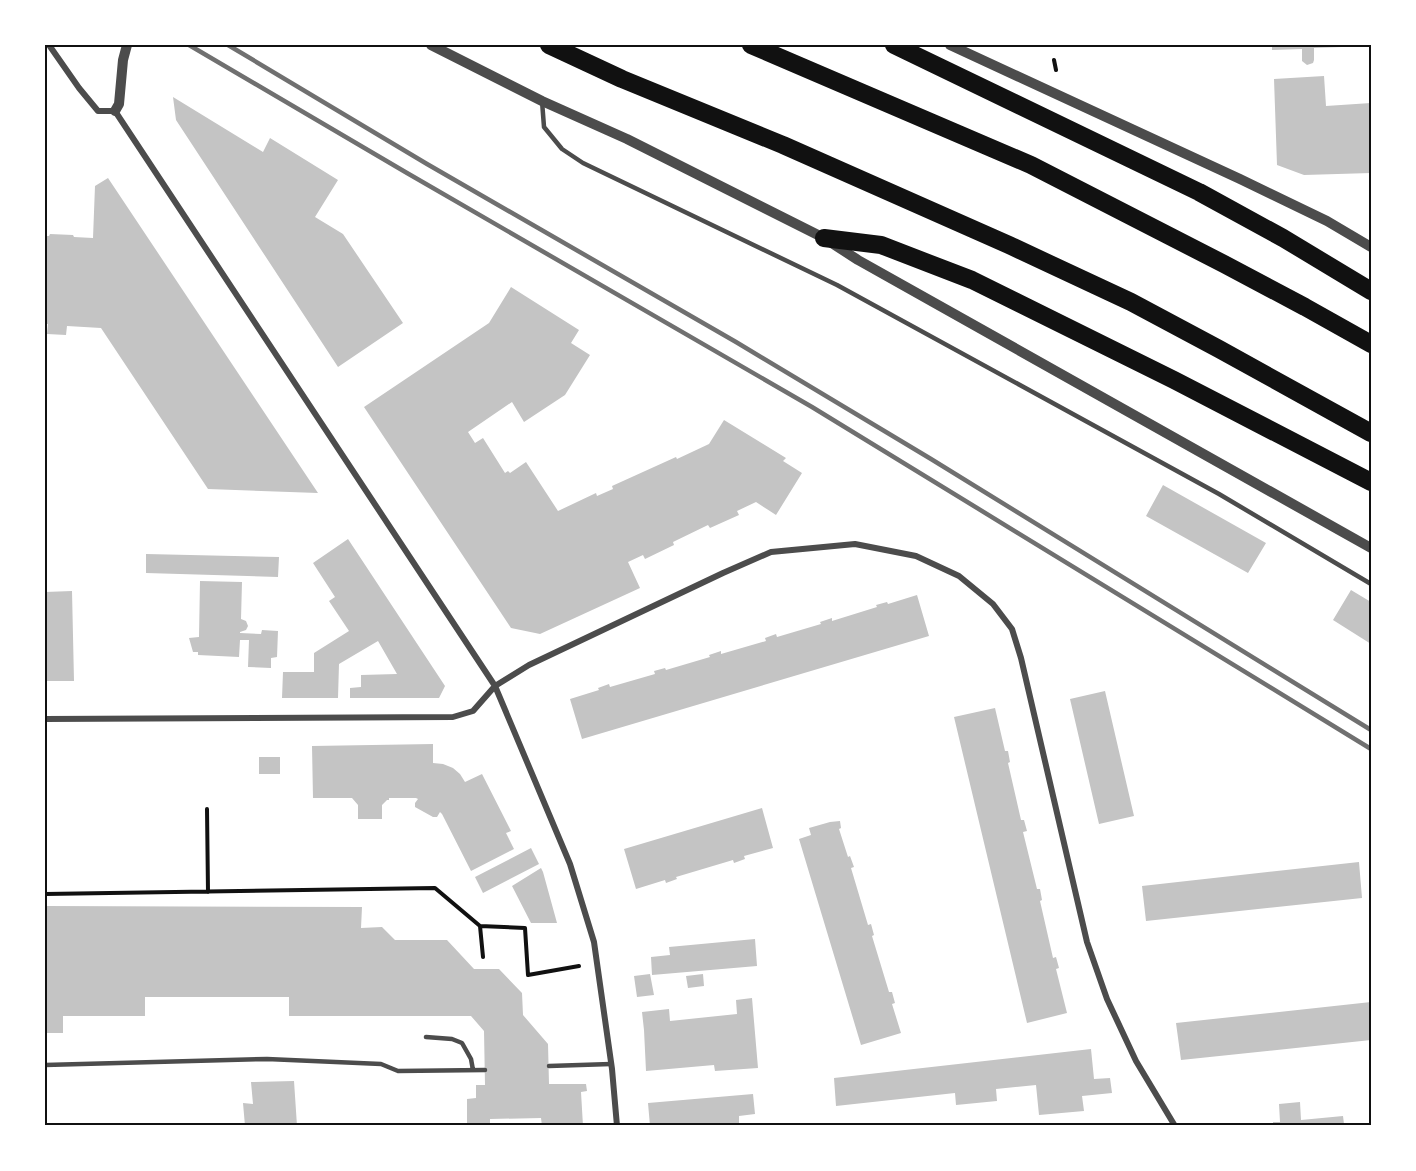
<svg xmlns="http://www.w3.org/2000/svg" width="1416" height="1171" font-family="'Alegreya Sans',sans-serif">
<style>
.building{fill:#c4c4c4}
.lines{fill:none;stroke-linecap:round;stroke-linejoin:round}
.path{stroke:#111;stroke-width:4}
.service{stroke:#4c4c4c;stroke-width:4.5}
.minor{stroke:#4c4c4c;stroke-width:6}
.tertiary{stroke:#4c4c4c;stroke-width:10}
.motorway{stroke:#111;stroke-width:18}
.rail{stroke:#707070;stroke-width:4.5}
.neatline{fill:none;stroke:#111;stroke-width:2}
</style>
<rect width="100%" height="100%" fill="#fff"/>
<!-- building -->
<path class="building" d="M 1272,45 L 1342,45 L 1342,47 L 1314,48 L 1314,60 L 1313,63 L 1307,65 L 1302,61 L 1302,49 L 1272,50 Z
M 1324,76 L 1326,106 L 1371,103 L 1371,173 L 1304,175 L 1277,165 L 1274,79 Z
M 173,97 L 263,152 L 270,138 L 338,180 L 315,217 L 343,234 L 403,323 L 338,367 L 176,120 Z
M 108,178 L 318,493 L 208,489 L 101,328 L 67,326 L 66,335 L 47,334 L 48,324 L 45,324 L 45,236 L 49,236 L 50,234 L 73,235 L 74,237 L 93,238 L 95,186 Z
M 511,287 L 579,330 L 571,343 L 590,355 L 565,395 L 524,422 L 512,402 L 468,432 L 475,443 L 483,438 L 505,473 L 508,471 L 510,473 L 526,462 L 558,511 L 596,493 L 597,496 L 613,489 L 612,486 L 676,457 L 677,459 L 709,444 L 724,420 L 786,458 L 783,461 L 802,473 L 776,515 L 756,502 L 737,511 L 739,515 L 710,528 L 708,525 L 673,542 L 674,545 L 645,559 L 643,555 L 628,562 L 640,588 L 540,634 L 511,628 L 364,407 L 489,323 Z
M 1163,485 L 1266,543 L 1248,573 L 1146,516 Z
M 348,539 L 445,686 L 439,698 L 350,698 L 350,688 L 361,687 L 361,675 L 397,674 L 378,641 L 339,664 L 338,698 L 282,698 L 283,672 L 314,672 L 314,653 L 349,631 L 329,601 L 335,597 L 313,563 Z
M 146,554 L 279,557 L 278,577 L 146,573 Z
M 200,581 L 242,582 L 241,619 L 246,621 L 248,626 L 246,630 L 240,632 L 240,633 L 261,634 L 262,630 L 278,631 L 277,657 L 271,658 L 271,668 L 248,667 L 249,640 L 240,640 L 239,657 L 198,655 L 198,652 L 193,652 L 189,638 L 199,637 Z
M 1351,590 L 1371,602 L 1371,644 L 1333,620 Z
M 72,591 L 74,681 L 45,681 L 45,592 Z
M 917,595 L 929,636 L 582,739 L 570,699 L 599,690 L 598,688 L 609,684 L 610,687 L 655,674 L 654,671 L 665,668 L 666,670 L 710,657 L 709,655 L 721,651 L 721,654 L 766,641 L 765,638 L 776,634 L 777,637 L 821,624 L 820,622 L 832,618 L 832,621 L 877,607 L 876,605 L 887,602 L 888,604 Z
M 1105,691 L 1134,816 L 1099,824 L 1070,699 Z
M 995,708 L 1005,751 L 1008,751 L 1010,762 L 1008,763 L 1021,820 L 1024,820 L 1027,831 L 1023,832 L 1037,889 L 1040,889 L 1042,900 L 1040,901 L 1053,958 L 1056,957 L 1059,968 L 1056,969 L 1067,1013 L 1027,1023 L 954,717 Z
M 433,744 L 433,763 L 443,764 L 453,768 L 460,774 L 465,782 L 482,774 L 511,831 L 506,833 L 514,849 L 471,871 L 442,814 L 440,812 L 437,817 L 433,817 L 415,807 L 415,803 L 418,799 L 416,798 L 389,798 L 389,800 L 387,800 L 382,805 L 382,819 L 358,819 L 358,805 L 352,798 L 313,798 L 312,746 Z
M 259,757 L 280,757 L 280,774 L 259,774 Z
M 762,808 L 773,848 L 744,856 L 745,859 L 734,863 L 733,860 L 676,877 L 677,879 L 666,883 L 665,880 L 636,889 L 624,849 Z
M 840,821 L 841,828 L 839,829 L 848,857 L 850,856 L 854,867 L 851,868 L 868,925 L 871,924 L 874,935 L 872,936 L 889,992 L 892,992 L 895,1003 L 892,1004 L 901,1033 L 861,1045 L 799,839 L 811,835 L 809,828 L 830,822 Z
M 531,848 L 539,864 L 483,893 L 475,877 Z
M 1359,862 L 1362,898 L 1146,921 L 1142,886 Z
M 541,868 L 543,872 L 557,923 L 531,923 L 512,886 Z
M 45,906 L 362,907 L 361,928 L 382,927 L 395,940 L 447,940 L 474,969 L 499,969 L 522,993 L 523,1015 L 548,1044 L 549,1084 L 586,1084 L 587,1091 L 581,1092 L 583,1126 L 542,1126 L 541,1118 L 490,1119 L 490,1126 L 467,1126 L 467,1099 L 476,1098 L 476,1085 L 485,1085 L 484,1031 L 471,1016 L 289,1016 L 289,997 L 145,997 L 145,1016 L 63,1016 L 63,1033 L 45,1033 Z
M 755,939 L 757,966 L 652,975 L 651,957 L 670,955 L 669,947 Z
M 650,974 L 654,995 L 637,997 L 634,976 Z
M 703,974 L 704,986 L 688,988 L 686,976 Z
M 752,998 L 758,1068 L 715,1071 L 714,1065 L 646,1071 L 644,1030 L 642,1012 L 669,1009 L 670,1021 L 737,1014 L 736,1000 Z
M 1371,1002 L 1371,1040 L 1181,1060 L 1176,1023 Z
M 1091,1049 L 1094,1079 L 1110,1078 L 1112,1093 L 1082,1096 L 1084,1111 L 1039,1115 L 1036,1085 L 996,1089 L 997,1101 L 956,1105 L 955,1093 L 836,1106 L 834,1078 Z
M 294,1081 L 297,1126 L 245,1126 L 243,1103 L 253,1104 L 251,1082 Z
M 753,1094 L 755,1114 L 739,1116 L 739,1126 L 650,1126 L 648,1103 Z
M 1300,1102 L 1301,1120 L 1343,1116 L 1344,1124 L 1332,1125 L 1332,1126 L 1273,1126 L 1273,1122 L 1280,1122 L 1279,1104 Z
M 87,1123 L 111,1123 L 112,1126 L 87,1126 Z"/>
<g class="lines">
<!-- path -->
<path class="path" d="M 1054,60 L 1056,70
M 207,809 L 208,892
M 45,894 L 435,888 L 480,926 L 525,928 L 528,975 L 579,966
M 480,926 L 483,957"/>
<!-- service -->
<path class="service" d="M 542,101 L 544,127 L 562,149 L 583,163 L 837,285 L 1219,494 L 1371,584
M 426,1037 L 452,1039 L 462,1043 L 471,1059 L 473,1070
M 45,1065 L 267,1059 L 381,1064 L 398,1071 L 485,1070
M 549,1066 L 611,1064"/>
<!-- minor -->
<path class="minor" d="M 49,45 L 79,88 L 98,111 L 115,111 L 495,686 L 570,864 L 594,942 L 612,1069 L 617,1126
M 45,719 L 453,717 L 473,711 L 495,686 L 529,665 L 723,573 L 771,552 L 855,544 L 916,556 L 959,576 L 993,604 L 1012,629 L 1021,658 L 1087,942 L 1107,999 L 1136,1061 L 1175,1126"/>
<!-- tertiary -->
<path class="tertiary" d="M 431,45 L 542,101 L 627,139 L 824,238 L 858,260 L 1371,548
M 950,45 L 1240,179 L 1327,221 L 1371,247
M 115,111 L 119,104 L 123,60 L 127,45"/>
<!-- motorway -->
<path class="motorway" d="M 549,45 L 622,79 L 783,145 L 1009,245 L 1131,302 L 1219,349 L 1371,433
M 751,45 L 1031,165 L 1224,264 L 1305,307 L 1371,344
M 894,45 L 1199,192 L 1283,238 L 1371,291
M 824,238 L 881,245 L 972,280 L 1174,380 L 1371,482"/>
<!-- rail -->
<path class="rail" d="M 189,45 L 407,173 L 812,407 L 1371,749
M 228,45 L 427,164 L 736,342 L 931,459 L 1371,730"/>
</g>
<!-- border -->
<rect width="1416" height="1171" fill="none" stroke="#ffffff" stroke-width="93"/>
<rect x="46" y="46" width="1324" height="1078" class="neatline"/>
</svg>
